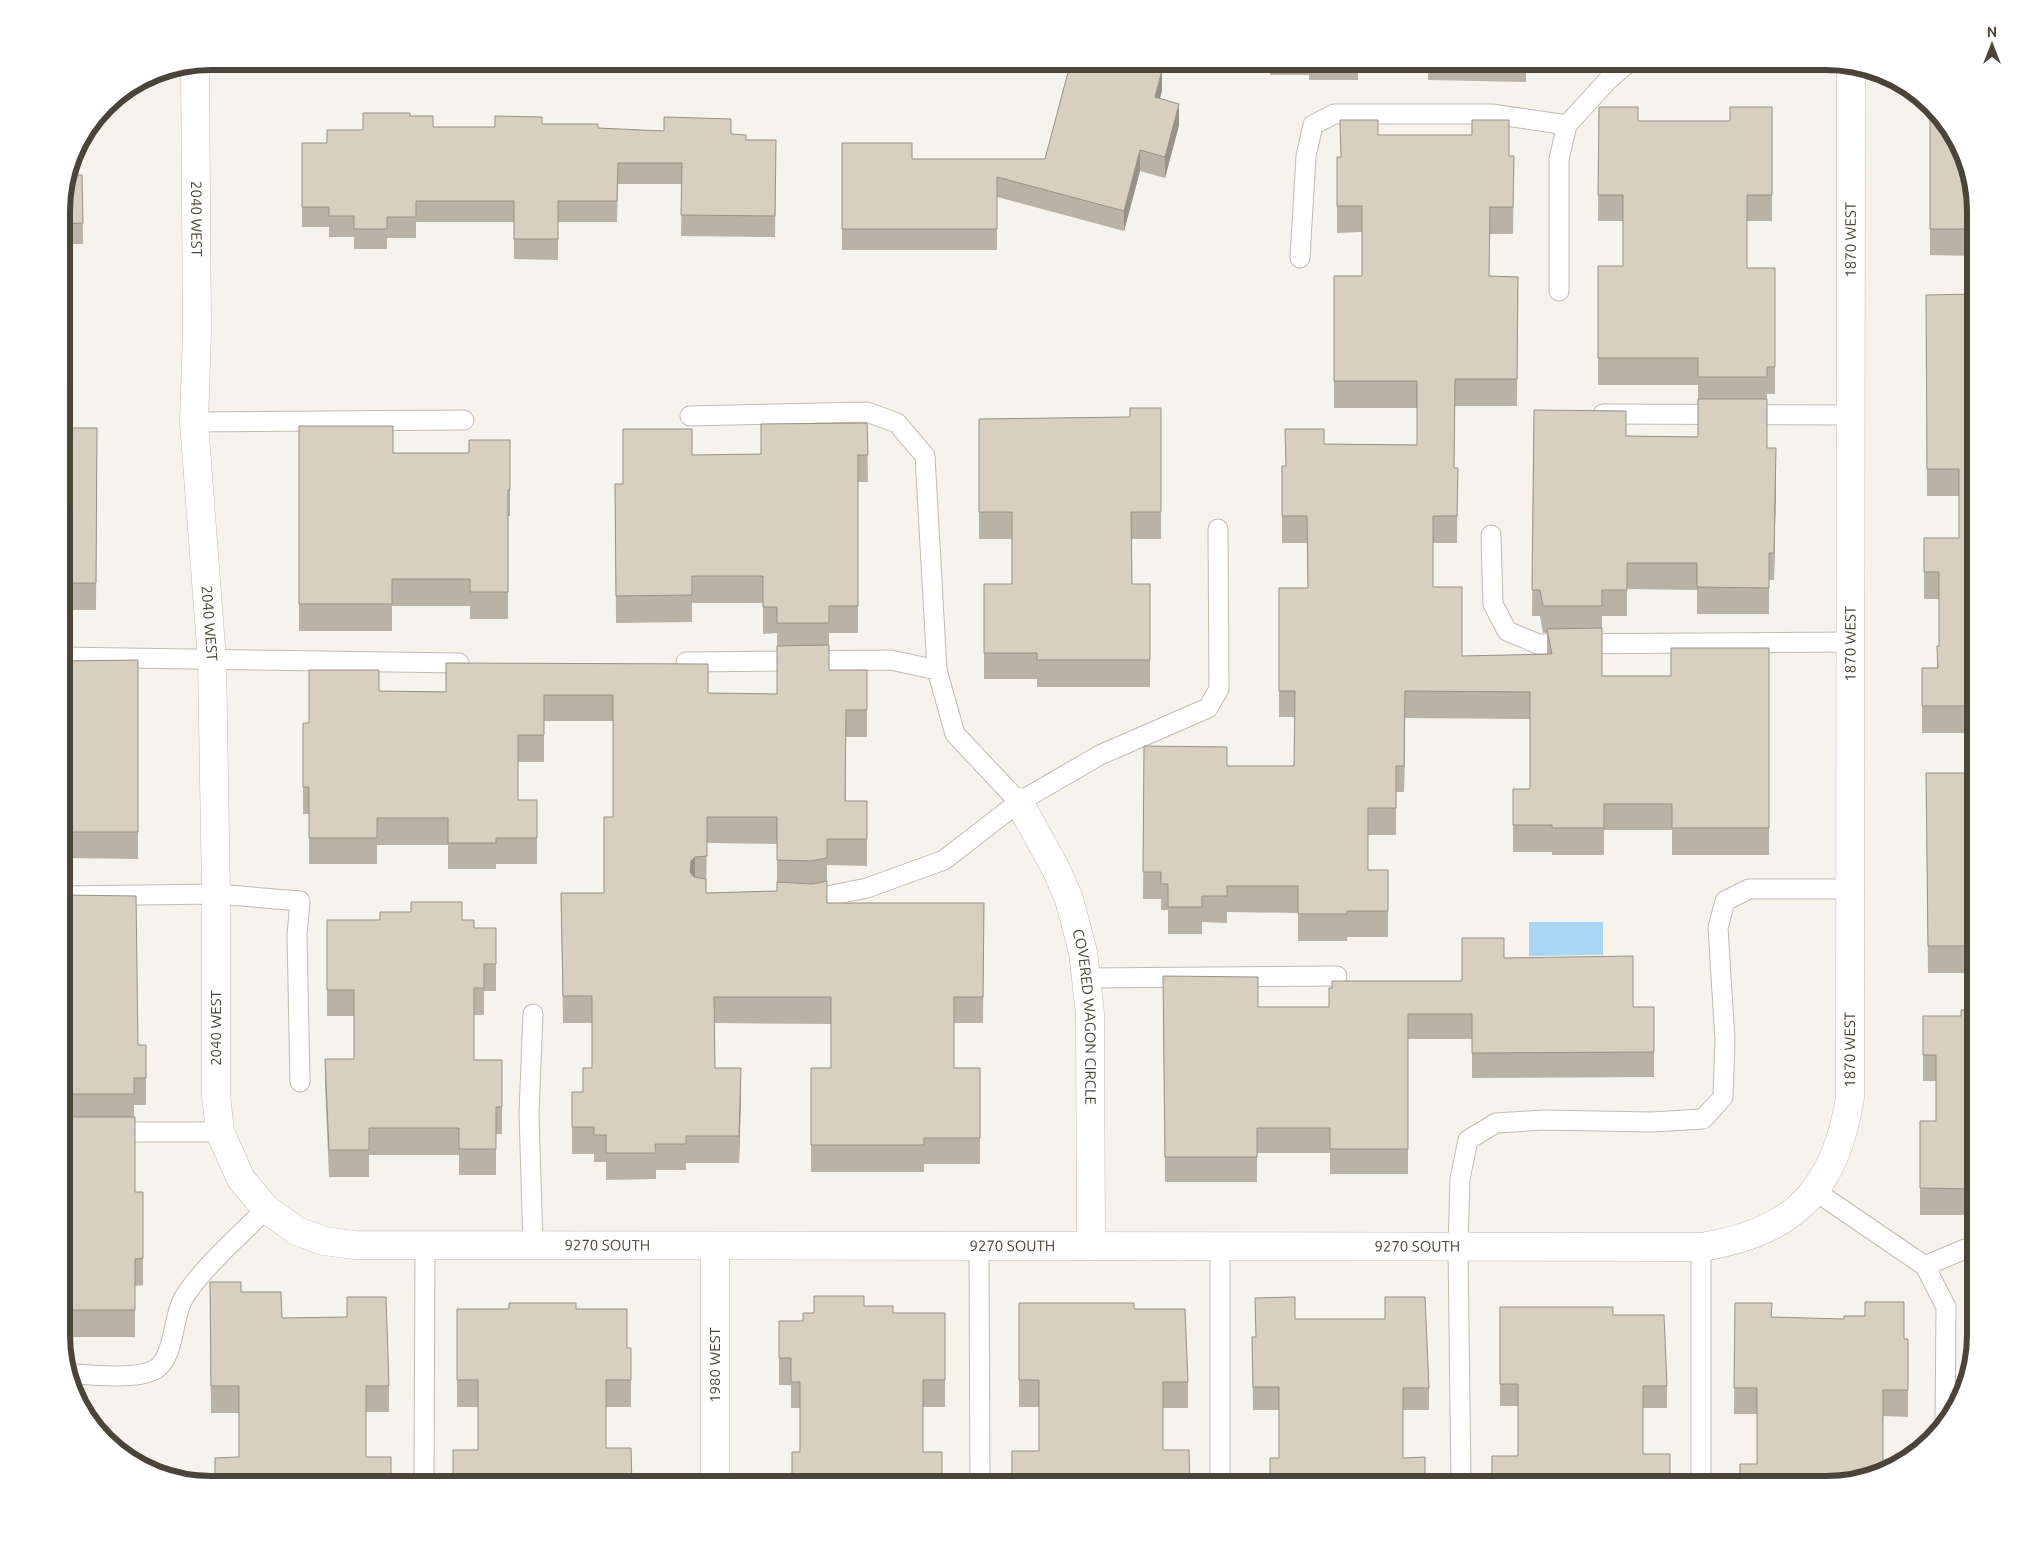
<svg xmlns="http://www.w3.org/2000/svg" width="2037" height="1546" font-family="Ubuntu,sans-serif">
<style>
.water{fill:#a9d4f2}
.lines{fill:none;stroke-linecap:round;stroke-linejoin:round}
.service-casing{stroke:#c2bbae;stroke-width:21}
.minor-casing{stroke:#c2bbae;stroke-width:29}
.service{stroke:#fff;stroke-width:19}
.minor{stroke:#fff;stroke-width:28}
.wall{fill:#bab2a6;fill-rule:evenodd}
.shaded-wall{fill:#979187}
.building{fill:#d8cfc1;stroke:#979187}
.labels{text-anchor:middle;stroke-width:4;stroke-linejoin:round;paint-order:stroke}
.street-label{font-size:15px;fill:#4b4439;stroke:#fff}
.rim{fill:none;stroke:#4b4439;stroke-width:6}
</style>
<rect width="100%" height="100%" fill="#f6f3ec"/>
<!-- water -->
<path class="water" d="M 1529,922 L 1603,922 L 1603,955 L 1529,956 Z"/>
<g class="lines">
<!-- service casing -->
<g class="service-casing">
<path id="service" d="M 1300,258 L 1306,156 L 1313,125 L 1334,114 L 1492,114 L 1567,125 L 1608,80 L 1630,61
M 1559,291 L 1559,159 L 1567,125
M 1603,414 L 1851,415
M 690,416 L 867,412 L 897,423 L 925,456 L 937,670 L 955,734 L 1019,802
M 194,422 L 464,420
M 1491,535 L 1493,604 L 1507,631 L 1538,644 L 1851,642
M 62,657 L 459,663
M 686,662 L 891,660 L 937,670
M 62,896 L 216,894 L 300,901 L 297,935 L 300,1082
M 802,898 L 812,899 L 867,888 L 944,860 L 1019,802 L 1100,755 L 1208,708 L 1219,689 L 1218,529
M 1087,978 L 1337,976
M 533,1014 L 529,1113 L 533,1245
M 62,1132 L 220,1132
M 1815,1191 L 1925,1266 L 1946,1307 L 1945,1425
M 979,1246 L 980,1485
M 1701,1247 L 1701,1485
M 1925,1266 L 1965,1249 L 1976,1250
M 69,1374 C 93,1374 136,1381 156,1369 C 174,1358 173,1317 183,1299 C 200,1270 242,1233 266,1209
M 424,1485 L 425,1245
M 1220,1485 L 1220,1247
M 1461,1485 L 1458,1247 L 1460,1179 L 1468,1140 L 1496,1123 L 1544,1120 L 1652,1122 L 1703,1119 L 1723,1097 L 1725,1040 L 1718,928 L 1725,901 L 1749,889 L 1850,889"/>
</g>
<!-- minor casing -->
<g class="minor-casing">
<g id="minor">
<path id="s1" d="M 195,64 L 197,332 L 194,422 L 212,660 L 216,894 L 216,1095 L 220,1132 L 241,1179 L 266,1209 L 297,1231 L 324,1241 L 354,1245 L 1701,1247 C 1794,1233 1835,1190 1850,1098 L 1851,65"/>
<path id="s2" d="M 1019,802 L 1056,869 L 1069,899 L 1083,952 L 1090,1014 L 1091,1246"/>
<path d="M 715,1485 L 715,1246"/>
</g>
</g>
<!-- service -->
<use href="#service" class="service"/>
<!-- minor -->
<use href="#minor" class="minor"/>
</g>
<!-- wall -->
<path class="wall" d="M 1270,61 L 1358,61 L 1358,80 L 1309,80 L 1309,75 L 1270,75 Z
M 1428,61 L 1526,61 L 1526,82 L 1428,80 Z
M 1162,90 L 1160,98 L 1179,125 L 1165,178 L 1140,171 L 1124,231 L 997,197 L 997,250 L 842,250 L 842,143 L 912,159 L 1045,159 Z
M 1599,107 L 1638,121 L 1730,121 L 1772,107 L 1772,221 L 1747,221 L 1747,268 L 1775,268 L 1775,394 L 1767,394 L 1767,448 L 1776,475 L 1774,580 L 1769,580 L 1769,614 L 1697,614 L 1697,590 L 1627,589 L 1627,616 L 1602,616 L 1602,676 L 1671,676 L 1769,648 L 1769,855 L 1672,855 L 1672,830 L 1604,830 L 1604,855 L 1552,855 L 1552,852 L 1513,852 L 1513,789 L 1530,789 L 1530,719 L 1405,718 L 1404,792 L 1396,792 L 1396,835 L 1368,835 L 1368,870 L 1388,870 L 1388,937 L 1347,937 L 1347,941 L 1298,941 L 1298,913 L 1227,912 L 1227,923 L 1202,922 L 1202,934 L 1168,934 L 1168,910 L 1161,910 L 1161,899 L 1143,899 L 1144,746 L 1227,766 L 1294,766 L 1295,717 L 1279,717 L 1279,588 L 1308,588 L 1307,543 L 1282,543 L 1282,466 L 1286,466 L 1324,444 L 1417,445 L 1417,408 L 1334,408 L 1334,276 L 1362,276 L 1362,232 L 1337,233 L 1337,157 L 1341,157 L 1378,135 L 1509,156 L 1514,156 L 1513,234 L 1490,234 L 1489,276 L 1518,277 L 1517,406 L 1455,406 L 1454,468 L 1458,468 L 1457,543 L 1433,543 L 1433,587 L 1462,656 L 1547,654 L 1547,633 L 1543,633 L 1540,616 L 1532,616 L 1534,410 L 1626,436 L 1698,437 L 1698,385 L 1598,385 L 1598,266 L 1623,266 L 1623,221 L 1598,221 Z
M 1930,108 L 1976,210 L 1976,256 L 1930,255 Z
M 410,116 L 433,127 L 495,127 L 542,124 L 598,128 L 731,134 L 746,140 L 776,140 L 775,237 L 681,236 L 682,184 L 618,184 L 617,222 L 558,222 L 558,260 L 514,259 L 514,222 L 416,222 L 416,238 L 387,238 L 387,249 L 354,249 L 354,237 L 329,237 L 329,227 L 302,227 L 302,143 L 327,143 L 363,130 Z
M 78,175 L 82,175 L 83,244 L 65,244 L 65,325 L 62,325 L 62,201 Z
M 1976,294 L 1976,733 L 1922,733 L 1922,668 L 1937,668 L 1937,646 L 1939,646 L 1939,599 L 1924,599 L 1924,538 L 1959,538 L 1959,496 L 1927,496 L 1926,295 Z
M 1161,408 L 1161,539 L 1131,539 L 1132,584 L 1150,584 L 1150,687 L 1037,687 L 1037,679 L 984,679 L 984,584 L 1012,584 L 1012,539 L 979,539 L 979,419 L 1130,417 Z
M 867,423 L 868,482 L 858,482 L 858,633 L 829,633 L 829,670 L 867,670 L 867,737 L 846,737 L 846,801 L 867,801 L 867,866 L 827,865 L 827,903 L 984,903 L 983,1023 L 954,1023 L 954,1068 L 980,1068 L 980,1164 L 924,1164 L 924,1172 L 811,1172 L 811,1068 L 831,1068 L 831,1024 L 715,1023 L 715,1068 L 741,1094 L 739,1163 L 686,1163 L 686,1170 L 656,1170 L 656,1179 L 606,1180 L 606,1162 L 594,1162 L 594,1154 L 572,1154 L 572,1092 L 583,1092 L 583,1068 L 592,1068 L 592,1023 L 563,1023 L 561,893 L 604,893 L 613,817 L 613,721 L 544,721 L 544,762 L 518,762 L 518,800 L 537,800 L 537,864 L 496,864 L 496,869 L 448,869 L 448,845 L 377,845 L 377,864 L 309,864 L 309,814 L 303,814 L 303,723 L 309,723 L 379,691 L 777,694 L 777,633 L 763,634 L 763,603 L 692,603 L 692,622 L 616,623 L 615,484 L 623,484 L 692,455 L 761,454 ZM 707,843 L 777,844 L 777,891 L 706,893 Z
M 299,426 L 393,453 L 469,453 L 510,440 L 510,516 L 508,516 L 508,619 L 470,619 L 470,606 L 392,606 L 392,631 L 299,631 Z
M 62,428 L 97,428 L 96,610 L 62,610 Z
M 138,660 L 138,859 L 66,858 L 66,836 L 62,836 L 62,682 L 63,683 L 63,661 Z
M 1926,773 L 1976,773 L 1976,973 L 1928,973 Z
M 62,895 L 138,1045 L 146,1045 L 146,1105 L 134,1105 L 135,1192 L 143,1192 L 143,1285 L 135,1286 L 135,1337 L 67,1337 L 67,1314 L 62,1314 L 62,1161 L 65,1161 L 65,1104 L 62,1104 Z
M 327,920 L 462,920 L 474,928 L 496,928 L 496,991 L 484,991 L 484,1015 L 474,1015 L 474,1060 L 502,1060 L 502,1134 L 496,1134 L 496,1175 L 459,1175 L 459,1155 L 369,1155 L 369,1177 L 329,1177 L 325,1085 L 325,1059 L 354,1059 L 354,1016 L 327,1016 Z
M 1504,958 L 1633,1007 L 1654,1007 L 1654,1077 L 1472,1078 L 1472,1039 L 1408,1039 L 1408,1174 L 1330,1174 L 1330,1153 L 1257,1153 L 1257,1182 L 1165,1182 L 1163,976 L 1258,1007 L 1329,1007 L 1462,981 Z
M 1976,1010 L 1976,1215 L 1920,1215 L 1920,1121 L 1936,1121 L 1936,1081 L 1923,1081 L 1923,1016 L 1961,1016 Z
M 210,1282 L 241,1292 L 389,1386 L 389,1412 L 366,1412 L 239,1457 L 239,1413 L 211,1413 Z
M 1019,1303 L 1134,1309 L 1188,1382 L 1188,1408 L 1163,1408 L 1163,1450 L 1039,1451 L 1039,1407 L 1019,1407 Z
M 1735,1303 L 1772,1317 L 1908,1339 L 1908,1417 L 1883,1416 L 1757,1464 L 1757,1414 L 1734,1414 Z
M 864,1306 L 893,1313 L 945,1313 L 945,1407 L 923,1407 L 792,1478 L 800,1452 L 800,1408 L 791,1408 L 791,1385 L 779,1385 L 779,1321 L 803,1321 L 814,1313 Z
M 1500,1307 L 1613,1315 L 1667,1386 L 1667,1408 L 1643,1408 L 1518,1456 L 1518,1406 L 1500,1406 Z
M 457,1309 L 576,1309 L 627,1348 L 631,1348 L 631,1407 L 457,1407 Z
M 1295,1319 L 1429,1388 L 1429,1410 L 1403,1410 L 1270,1481 L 1270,1458 L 1279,1458 L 1279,1410 L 1253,1410 L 1252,1337 L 1256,1337 Z"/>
<!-- shaded-wall -->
<path class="shaded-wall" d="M 1162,70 L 1162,90 L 1155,118 L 1155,97 Z
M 1179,104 L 1179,125 L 1165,178 L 1165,157 Z
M 1140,150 L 1140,171 L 1124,231 L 1124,211 Z
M 1776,448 L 1776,475 L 1774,580 L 1774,553 Z
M 1405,691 L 1405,718 L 1404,792 L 1404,766 Z
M 695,857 L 695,884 L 690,872 L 691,861 Z
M 741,1068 L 741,1094 L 739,1163 L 739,1136 Z"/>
<!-- building -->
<path class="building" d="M 1071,61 L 1129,61 L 1162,70 L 1155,97 L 1179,104 L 1165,157 L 1140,150 L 1124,211 L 997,177 L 997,229 L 842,229 L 842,143 L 912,143 L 912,159 L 1045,159 Z
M 1599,107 L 1638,107 L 1638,121 L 1730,121 L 1730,107 L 1772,107 L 1772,195 L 1747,195 L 1747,268 L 1775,268 L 1775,367 L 1767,367 L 1767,377 L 1698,377 L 1698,358 L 1598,358 L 1598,266 L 1623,266 L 1623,195 L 1598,195 Z
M 1930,108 L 1960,145 L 1976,210 L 1976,229 L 1930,229 Z
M 363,113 L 410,113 L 410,116 L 433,116 L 433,127 L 495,127 L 495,116 L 542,117 L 542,124 L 598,124 L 598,128 L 664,131 L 664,117 L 731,119 L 731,134 L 746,135 L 746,140 L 776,140 L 775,216 L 681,215 L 682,163 L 618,163 L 617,201 L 558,201 L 558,239 L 514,239 L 514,201 L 416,201 L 416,217 L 387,217 L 387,229 L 354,229 L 354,216 L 329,216 L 329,207 L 302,207 L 302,143 L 327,143 L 327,130 L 363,130 Z
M 1340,120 L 1378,120 L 1378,135 L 1472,135 L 1472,120 L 1509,120 L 1509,156 L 1514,156 L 1513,207 L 1490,207 L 1489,276 L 1518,277 L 1517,379 L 1455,379 L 1454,468 L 1458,468 L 1457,516 L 1433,516 L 1433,587 L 1462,587 L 1462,656 L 1552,654 L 1547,629 L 1602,628 L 1602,676 L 1671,676 L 1671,648 L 1769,648 L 1769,828 L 1672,828 L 1672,804 L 1604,804 L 1604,828 L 1552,828 L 1552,825 L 1513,825 L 1513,789 L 1530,789 L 1530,692 L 1405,691 L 1404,766 L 1396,766 L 1396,808 L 1368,808 L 1368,870 L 1388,870 L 1388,911 L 1347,911 L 1347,914 L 1298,914 L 1298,886 L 1227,886 L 1227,896 L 1202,896 L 1202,907 L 1168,907 L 1168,884 L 1161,884 L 1161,872 L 1143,872 L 1144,746 L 1227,747 L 1227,766 L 1294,766 L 1295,691 L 1279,691 L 1279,588 L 1308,588 L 1307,516 L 1282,516 L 1282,466 L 1286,466 L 1285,429 L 1324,429 L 1324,444 L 1417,445 L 1417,381 L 1334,381 L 1334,276 L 1362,276 L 1362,206 L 1337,206 L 1337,157 L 1341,157 Z
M 78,143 L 78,175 L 82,175 L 83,223 L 64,224 L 65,304 L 62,304 L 62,201 L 77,145 Z
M 1976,294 L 1976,706 L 1922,706 L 1922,668 L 1938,668 L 1937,646 L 1939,646 L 1939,572 L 1924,572 L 1924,538 L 1959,538 L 1959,469 L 1927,469 L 1926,295 Z
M 1698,399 L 1767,399 L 1767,448 L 1776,448 L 1774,553 L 1769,553 L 1769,588 L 1697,587 L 1697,563 L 1627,563 L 1627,590 L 1602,590 L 1602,606 L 1543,606 L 1540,590 L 1532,590 L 1534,410 L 1626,411 L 1626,436 L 1698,437 Z
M 1130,408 L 1161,408 L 1161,512 L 1131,512 L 1132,584 L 1150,584 L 1150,660 L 1037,660 L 1037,653 L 984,653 L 984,584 L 1012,584 L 1012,512 L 979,512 L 979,419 L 1130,417 Z
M 867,423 L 868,455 L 858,455 L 858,606 L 829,606 L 829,623 L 777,623 L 777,607 L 763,607 L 763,576 L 692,576 L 692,595 L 616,596 L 615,484 L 623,484 L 623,429 L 692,429 L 692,455 L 761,454 L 761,424 Z
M 299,426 L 393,426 L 393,453 L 469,453 L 469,440 L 510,440 L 510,490 L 508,490 L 508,592 L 470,592 L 470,579 L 392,579 L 392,604 L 299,604 Z
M 62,428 L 97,428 L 96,583 L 62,583 Z
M 829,645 L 829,670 L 867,670 L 867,710 L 846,710 L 845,801 L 867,801 L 867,839 L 827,839 L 827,858 L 811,861 L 777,860 L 777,817 L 707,817 L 707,856 L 695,857 L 691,861 L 690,872 L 694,877 L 706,879 L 706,893 L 777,891 L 777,882 L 812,884 L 827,881 L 827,903 L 984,903 L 983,997 L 954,997 L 954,1068 L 980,1068 L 980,1138 L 924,1138 L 924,1145 L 811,1145 L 811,1068 L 831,1068 L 831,997 L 714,997 L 715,1068 L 741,1068 L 739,1136 L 686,1136 L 686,1144 L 655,1144 L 656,1153 L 606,1153 L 606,1135 L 594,1135 L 594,1127 L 572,1127 L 572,1092 L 583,1092 L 583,1068 L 592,1068 L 592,996 L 563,996 L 561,893 L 604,893 L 604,817 L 613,817 L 613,695 L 544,695 L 544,735 L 518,735 L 518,800 L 537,800 L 537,838 L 496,838 L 496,843 L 448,843 L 448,818 L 377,818 L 377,838 L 309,838 L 309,787 L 303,787 L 303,723 L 309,723 L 309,670 L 379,670 L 379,691 L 446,692 L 446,663 L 708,664 L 708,693 L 777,694 L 777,646 Z
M 138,660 L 138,832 L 66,832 L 66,809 L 62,809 L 62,682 L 64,683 L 63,661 Z
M 1926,773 L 1976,773 L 1976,946 L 1928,946 Z
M 62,895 L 136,896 L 138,1045 L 146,1045 L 146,1078 L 134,1078 L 134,1094 L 65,1094 L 65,1078 L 62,1078 Z
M 411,902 L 462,902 L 462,920 L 474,920 L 474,928 L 496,928 L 496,964 L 484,964 L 484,988 L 474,988 L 474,1060 L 502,1060 L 502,1107 L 496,1107 L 496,1149 L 459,1149 L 459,1128 L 369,1128 L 369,1150 L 329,1150 L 325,1059 L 354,1059 L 354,990 L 327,990 L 327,920 L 380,920 L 380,912 L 411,912 Z
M 1462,938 L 1504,938 L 1504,958 L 1633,956 L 1633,1007 L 1654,1007 L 1654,1052 L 1472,1053 L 1472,1014 L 1408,1014 L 1408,1149 L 1330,1149 L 1330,1128 L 1257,1128 L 1257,1157 L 1165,1157 L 1163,976 L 1258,977 L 1258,1007 L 1329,1007 L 1329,988 L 1332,988 L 1332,981 L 1462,981 Z
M 1961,1010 L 1976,1010 L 1976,1189 L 1920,1188 L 1920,1121 L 1936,1121 L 1936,1055 L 1923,1055 L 1923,1016 L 1961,1016 Z
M 65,1117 L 135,1117 L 135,1192 L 143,1192 L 143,1258 L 135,1259 L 135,1310 L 67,1310 L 67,1288 L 62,1288 L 62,1161 L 65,1161 Z
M 210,1282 L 241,1282 L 241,1292 L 281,1292 L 282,1318 L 347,1317 L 347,1297 L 386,1297 L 389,1386 L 366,1386 L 366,1457 L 391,1457 L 391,1485 L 215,1485 L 215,1458 L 239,1457 L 239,1386 L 211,1386 Z
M 814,1296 L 864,1296 L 864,1306 L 893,1306 L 893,1313 L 945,1313 L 945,1380 L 923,1380 L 923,1452 L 942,1452 L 942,1485 L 779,1485 L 779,1478 L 792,1478 L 792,1452 L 800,1452 L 800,1382 L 791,1382 L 791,1358 L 779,1358 L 779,1321 L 803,1321 L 803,1313 L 814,1313 Z
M 1295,1297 L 1295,1319 L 1385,1319 L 1385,1297 L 1425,1297 L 1429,1388 L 1403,1388 L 1403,1458 L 1425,1457 L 1425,1485 L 1258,1485 L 1258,1481 L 1270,1481 L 1270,1458 L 1279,1458 L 1279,1387 L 1253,1387 L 1252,1337 L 1256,1337 L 1255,1298 Z
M 1865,1302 L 1904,1302 L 1904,1339 L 1908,1339 L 1908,1390 L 1883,1390 L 1883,1463 L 1897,1463 L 1897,1466 L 1892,1469 L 1826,1485 L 1740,1485 L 1740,1464 L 1757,1464 L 1757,1388 L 1734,1388 L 1735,1303 L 1772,1303 L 1771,1317 L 1844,1319 L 1844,1316 L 1865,1316 Z
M 1972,1302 L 1976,1302 L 1976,1336 L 1972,1357 Z
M 509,1303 L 576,1303 L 576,1309 L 627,1309 L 627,1348 L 631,1348 L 631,1380 L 606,1380 L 606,1448 L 631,1448 L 632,1485 L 453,1485 L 453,1450 L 478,1450 L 478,1380 L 457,1380 L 457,1309 L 509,1309 Z
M 1019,1303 L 1134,1303 L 1134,1309 L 1185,1309 L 1188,1382 L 1163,1382 L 1163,1450 L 1189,1450 L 1190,1485 L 1012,1485 L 1012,1451 L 1039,1451 L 1039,1380 L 1019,1380 Z
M 1500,1307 L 1613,1307 L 1613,1315 L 1664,1315 L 1667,1386 L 1643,1386 L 1643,1454 L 1670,1454 L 1670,1485 L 1492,1485 L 1492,1456 L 1518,1456 L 1518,1384 L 1500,1384 Z"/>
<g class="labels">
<!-- street labels -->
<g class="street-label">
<text dy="5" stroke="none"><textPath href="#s1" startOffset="155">2040 WEST</textPath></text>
<text dy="5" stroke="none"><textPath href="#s1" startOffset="3692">1870 WEST</textPath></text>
<text dy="5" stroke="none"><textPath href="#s1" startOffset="560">2040 WEST</textPath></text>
<text dy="5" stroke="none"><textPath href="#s1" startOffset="3288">1870 WEST</textPath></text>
<text dy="5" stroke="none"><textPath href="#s2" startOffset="229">COVERED WAGON CIRCLE</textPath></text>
<text transform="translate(216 1028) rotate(-90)" y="5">2040 WEST</text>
<text dy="5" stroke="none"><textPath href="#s1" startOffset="2882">1870 WEST</textPath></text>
<text dy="5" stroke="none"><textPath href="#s1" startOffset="1510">9270 SOUTH</textPath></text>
<text dy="5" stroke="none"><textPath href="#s1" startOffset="1915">9270 SOUTH</textPath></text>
<text dy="5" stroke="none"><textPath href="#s1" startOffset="2320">9270 SOUTH</textPath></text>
<text transform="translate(715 1365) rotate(-90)" y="5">1980 WEST</text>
</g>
</g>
<!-- crop -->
<path d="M0 0H2037V1546H0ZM211 70H1826A141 141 0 0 1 1967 211V1335A141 141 0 0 1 1826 1476H211A141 141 0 0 1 70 1335V211A141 141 0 0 1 211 70Z" fill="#fff" fill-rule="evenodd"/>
<path class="rim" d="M211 70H1826A141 141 0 0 1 1967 211V1335A141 141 0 0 1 1826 1476H211A141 141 0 0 1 70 1335V211A141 141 0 0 1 211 70Z"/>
<!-- north arrow -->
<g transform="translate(1992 45)" stroke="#ffffff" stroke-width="4" paint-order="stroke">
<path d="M0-4L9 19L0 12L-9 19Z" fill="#4b4439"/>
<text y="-8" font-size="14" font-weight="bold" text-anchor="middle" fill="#4b4439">N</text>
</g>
</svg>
